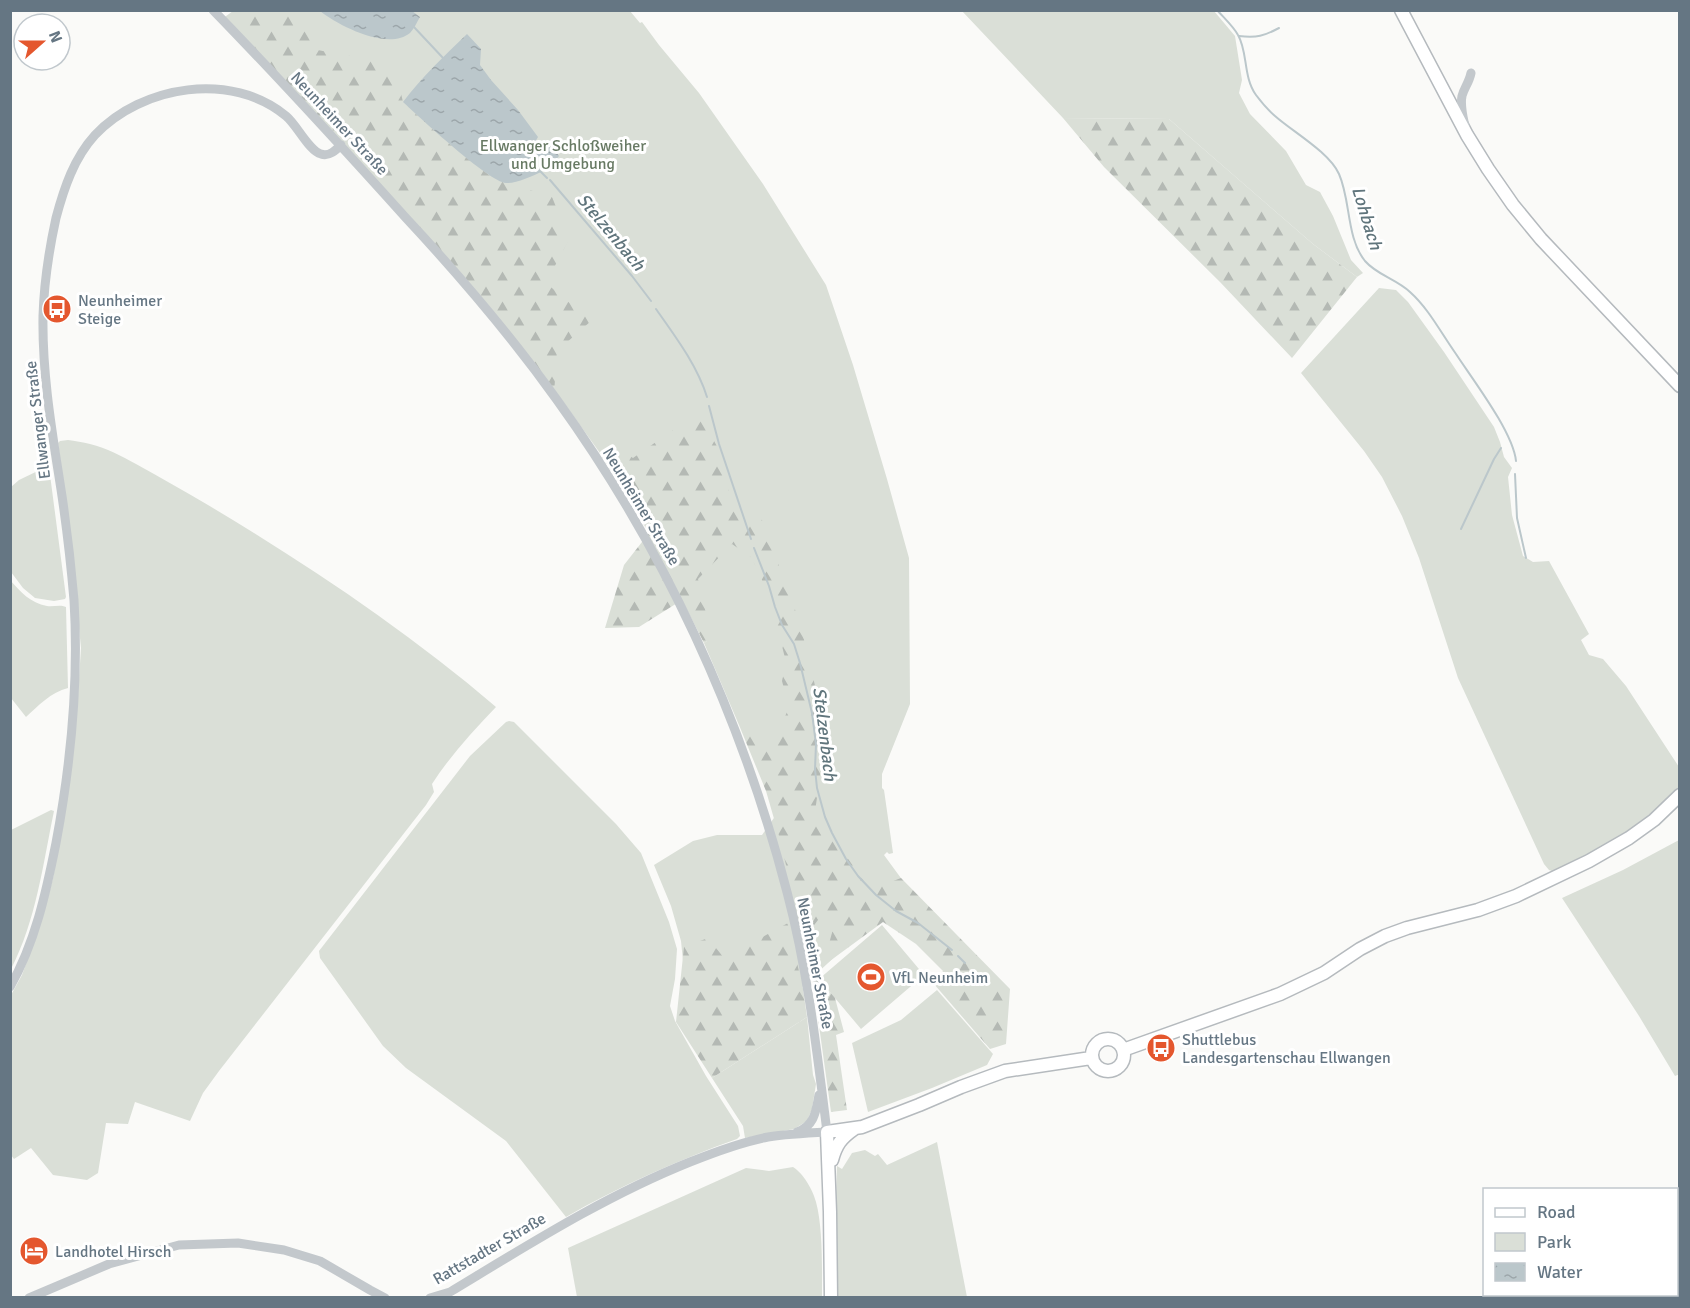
<svg xmlns="http://www.w3.org/2000/svg" width="1690" height="1308" font-family="Signika,sans-serif">
<style>
.green{fill:#dadfd7}
.forest{fill:url(#forest-firs)}
.water{fill:url(#water-ripples)}
.lines{fill:none;stroke-linecap:round;stroke-linejoin:round}
.stream{stroke:#bbc7cb;stroke-width:2}
.major-casing{stroke:#b5babe;stroke-width:15}
.minor{stroke:#c3c8cc;stroke-width:9}
.major{stroke:#fff;stroke-width:12}
.labels{text-anchor:middle;stroke-width:6;stroke-linejoin:round;paint-order:stroke}
.street-label{font-size:16px;fill:#657683;stroke:#fff}
.park-label{font-size:16px;fill:#687a64;stroke:#fff}
.poi-label{font-size:16px;fill:#657683;stroke:#fff;text-anchor:start}
.water-label{font-size:18px;font-style:italic;fill:#60757c;stroke:#fff}
</style>
<defs>
<pattern id="forest-firs" width="22" height="20" patternUnits="userSpaceOnUse" patternTransform="scale(1.5)"><rect width="22" height="20" fill="#dadfd7"/><path d="M5 1l3.5 6h-7zM16 11l3.5 6h-7z" fill="#b4b9b4"/></pattern>
<pattern id="water-ripples" width="26" height="14" patternUnits="userSpaceOnUse" patternTransform="scale(1.5)"><rect width="26" height="14" fill="#bbc7cb"/><path d="M2 4q2-2 4 0t4 0M15 11q2-2 4 0t4 0" fill="none" stroke="#9ca6aa"/></pattern>
</defs>
<rect width="100%" height="100%" fill="#fafaf8"/>
<!-- green -->
<path class="green" d="M 236,10 L 630,11 L 640,23 L 642,22 L 659,45 L 699,93 L 763,184 L 826,285 L 853,365 L 887,479 L 909,558 L 910,704 L 882,774 L 882,788 L 884,790 L 893,853 L 889,854 L 887,852 L 884,855 L 906,885 L 882,913 L 800,989 L 684,971 L 681,941 L 671,906 L 654,865 L 693,841 L 717,835 L 762,835 L 776,815 L 741,725 L 739,725 L 704,643 L 707,641 L 693,582 L 603,451 L 600,453 L 554,389 L 555,371 Z
M 962,11 L 1214,11 L 1235,36 L 1242,80 L 1239,93 L 1250,114 L 1286,151 L 1306,185 L 1320,192 L 1333,216 L 1351,260 L 1363,273 L 1357,277 L 1313,244 L 1169,119 L 1063,118 Z
M 1379,288 L 1396,290 L 1408,302 L 1444,352 L 1494,427 L 1500,442 L 1504,457 L 1512,468 L 1508,477 L 1512,515 L 1523,556 L 1533,562 L 1549,561 L 1589,634 L 1581,640 L 1589,655 L 1603,659 L 1626,686 L 1679,767 L 1679,789 C 1648,828 1600,849 1557,873 L 1549,870 L 1544,864 L 1458,678 L 1419,558 L 1402,516 L 1382,477 L 1364,451 L 1301,373 Z
M 68,440 C 75,441 83,442 90,444 C 107,448 121,456 136,464 C 160,477 184,491 208,505 C 308,565 407,631 496,707 C 473,731 450,756 432,784 L 434,792 L 426,805 L 219,1071 L 203,1093 L 190,1121 L 135,1102 L 128,1124 L 106,1123 L 98,1173 L 87,1180 L 53,1175 L 31,1148 L 14,1159 L 11,1155 L 11,995 L 22,975 L 43,916 L 53,878 L 64,813 L 77,710 L 81,648 L 68,518 L 58,443 L 60,441 Z
M 46,467 L 49,467 L 66,597 L 65,599 L 54,601 L 35,598 L 23,588 L 11,572 L 11,487 L 19,480 Z
M 10,580 C 21,592 30,603 47,606 C 54,607 60,604 66,607 L 68,688 C 51,692 38,706 26,717 L 11,698 Z
M 509,721 L 514,722 L 616,824 L 641,853 L 669,922 L 677,949 L 675,979 L 670,1006 L 675,1021 L 706,1076 L 738,1126 L 740,1136 L 737,1139 C 678,1160 620,1186 566,1217 L 506,1141 L 406,1068 L 383,1046 L 320,958 L 319,951 L 470,756 L 506,722 Z
M 51,810 L 54,811 C 43,864 36,921 11,969 L 11,830 Z
M 1679,840 L 1680,1074 L 1675,1076 L 1639,1016 L 1562,898 L 1623,870 Z
M 882,925 L 924,975 L 861,1029 L 819,979 Z
M 937,990 L 993,1054 L 987,1065 L 932,1088 L 868,1112 L 852,1043 L 901,1020 Z
M 807,1017 L 813,1075 L 816,1084 L 812,1109 L 807,1121 L 794,1129 L 745,1138 L 743,1126 L 712,1078 Z
M 937,1142 L 967,1297 L 833,1298 L 837,1166 L 842,1169 L 852,1153 L 865,1150 L 875,1156 L 878,1154 L 887,1165 Z
M 793,1167 C 803,1173 813,1190 816,1202 C 823,1227 822,1271 822,1297 L 577,1297 L 568,1248 L 746,1168 L 769,1171 Z"/>
<!-- forest -->
<path class="forest" d="M 233,11 L 303,11 L 316,33 L 312,49 L 394,64 L 403,102 L 441,137 L 494,179 L 552,197 L 569,239 L 546,283 L 591,321 L 557,351 L 554,395 L 476,296 L 222,19 Z
M 1063,118 L 1169,119 L 1313,244 L 1357,277 L 1292,358 L 1220,282 L 1104,167 Z
M 699,412 L 724,460 L 730,501 L 762,520 L 800,623 L 822,715 L 821,768 L 815,812 L 870,890 L 901,878 L 1010,989 L 1006,1044 L 990,1049 L 934,984 L 943,971 L 916,944 L 883,922 L 823,966 L 833,929 L 827,919 L 818,920 L 811,929 L 802,931 L 779,836 L 766,791 L 739,725 L 745,725 L 763,750 L 777,733 L 789,708 L 782,681 L 786,662 L 770,598 L 752,558 L 732,544 L 698,579 L 712,638 L 704,643 L 682,600 L 639,627 L 605,628 L 624,565 L 649,533 L 600,453 L 613,445 L 633,458 Z
M 788,923 L 803,989 L 807,1017 L 712,1078 L 676,1022 L 684,947 L 708,938 L 724,958 Z
M 819,979 L 835,998 L 844,1032 L 836,1035 L 847,1110 L 831,1112 L 813,982 Z"/>
<!-- water -->
<path class="water" d="M 320,11 L 412,11 L 420,17 C 417,22 414,29 410,33 C 388,51 339,26 320,11 Z
M 467,34 L 481,49 L 480,65 L 491,80 L 518,110 L 538,137 L 529,153 L 531,161 L 541,172 C 533,176 515,184 506,183 C 489,182 419,117 403,102 C 422,77 445,55 467,34 Z
M 544,145 C 551,146 555,150 559,156 L 555,161 L 547,163 L 537,155 L 540,147 Z"/>
<g class="lines">
<!-- stream -->
<path class="stream" d="M 1217,10 C 1224,18 1233,26 1238,35 C 1248,52 1243,77 1256,95 C 1262,103 1268,110 1275,116 C 1293,132 1329,152 1339,174 C 1351,201 1346,237 1365,261 C 1377,275 1396,279 1410,292 C 1429,309 1441,333 1456,354 C 1473,380 1513,432 1516,461
M 413,26 L 444,59
M 1239,36 C 1257,38 1264,36 1279,28
M 539,170 L 547,178
M 550,180 L 632,276 L 651,301
M 656,309 C 675,336 697,365 707,397
M 709,406 L 719,444 L 751,539
M 1515,474 L 1517,518 L 1526,558
M 1461,529 L 1494,459 L 1501,448
M 754,548 L 769,586 L 775,607 L 782,625 L 794,644 L 800,663 L 812,713 L 816,744 L 815,769 L 817,788 L 825,817 L 832,833 L 846,859 L 858,876 L 876,895 L 896,911 L 918,923 L 952,950
M 958,956 L 965,963"/>
<!-- major casing -->
<g class="major-casing">
<path id="major" d="M 1401,10 L 1467,135 L 1488,169 L 1513,205 L 1541,239 L 1680,386
M1092 1055a16 16 0 1 1 32 0a16 16 0 1 1-32 0Z
M 1123,1050 L 1280,994 L 1324,973 L 1360,949 L 1385,936 L 1407,928 L 1478,910 L 1516,896 L 1589,861 L 1629,838 L 1654,820 L 1680,795
M 832,1160 C 836,1145 841,1138 854,1129
M 831,1298 L 830,1212 L 827,1132 L 862,1127 L 919,1105 L 961,1087 L 1005,1071 L 1091,1058"/>
</g>
<!-- minor -->
<path class="minor" d="M 213,10 C 279,78 343,148 406,218 C 460,276 511,336 557,400 C 664,548 741,716 787,892 C 808,971 817,1052 827,1132 C 807,1133 787,1134 768,1137 C 741,1142 715,1152 690,1162 C 605,1196 528,1245 450,1292 L 430,1298
M 1465,126 C 1463,117 1460,106 1462,96 C 1464,88 1469,83 1471,73
M 10,987 C 35,943 46,893 56,843 C 71,763 79,682 74,600 C 71,565 67,530 62,496 C 53,437 42,377 43,316 C 44,284 49,250 56,218 C 64,188 74,158 95,135 C 142,85 232,71 286,116 C 297,125 309,151 321,154 C 329,157 336,150 341,145
M 797,1132 C 815,1126 816,1110 819,1095
M 29,1298 L 109,1264 L 179,1245 L 238,1243 L 284,1250 L 320,1261 L 370,1290 L 385,1298"/>
<!-- major -->
<use href="#major" class="major"/>
</g>
<!-- icons -->
<defs>
<g id="bus-disc" transform="scale(1.5)"><circle r="9.5" fill="#e4572e" stroke="#fff"/><path d="M-5-6H5V4H4V6H2V4H-2V6H-4V4H-5ZM-3.5-4V0h7V-4ZM-3.5 1.2v1.5H-2V1.2ZM2 1.2v1.5H3.5V1.2Z" fill="#fff"/></g>
<g id="stadium-disc" transform="scale(1.5)"><circle r="9.5" fill="#e4572e" stroke="#fff"/><path d="M0-5a6.5 5 0 1 0 0 10a6.5 5 0 1 0 0-10ZM-3.5-1.8h7v3.6h-7Z" fill="#fff"/></g>
<g id="hotel-disc" transform="scale(1.5)"><circle r="9.5" fill="#e4572e" stroke="#fff"/><path d="M-6-4.5h1.5V1H6V5H4.5V3h-9V5H-6ZM-4 0a1.8 1.8 0 1 1 3.6 0ZM.5 0V-2.5h3Q6-2.5 6 0Z" fill="#fff"/></g>
</defs>
<g fill-rule="evenodd">
<use href="#bus-disc" x="57" y="309"/>
<use href="#stadium-disc" x="871" y="977"/>
<use href="#bus-disc" x="1161" y="1048"/>
<use href="#hotel-disc" x="34" y="1251"/>
</g>
<g class="labels">
<!-- street labels -->
<g class="street-label">
<text transform="translate(340 123) rotate(47)" y="6">Neunheimer Straße</text>
<text transform="translate(37 420) rotate(-97)" y="6">Ellwanger Straße</text>
<text transform="translate(642 506) rotate(59)" y="6">Neunheimer Straße</text>
<text transform="translate(816 963) rotate(79)" y="6">Neunheimer Straße</text>
<text transform="translate(489 1248) rotate(-30)" y="6">Rattstadter Straße</text>
</g>
<!-- park labels -->
<g class="park-label">
<text x="563" y="151">Ellwanger Schloßweiher<tspan x="563" dy="18">und Umgebung</tspan></text>
</g>
<!-- poi labels -->
<g class="poi-label">
<text x="78" y="306">Neunheimer<tspan x="78" dy="18">Steige</tspan></text>
<text x="892" y="983">VfL Neunheim</text>
<text x="1182" y="1045">Shuttlebus<tspan x="1182" dy="18">Landesgartenschau Ellwangen</tspan></text>
<text x="55" y="1257">Landhotel Hirsch</text>
</g>
<!-- water labels -->
<g class="water-label">
<text transform="translate(1367 218) rotate(73)" y="6">Lohbach</text>
<text transform="translate(611 232) rotate(50)" y="6">Stelzenbach</text>
<text transform="translate(825 734) rotate(83)" y="6">Stelzenbach</text>
</g>
</g>
<!-- border -->
<rect width="1690" height="1308" fill="none" stroke="#657683" stroke-width="24"/>
<!-- legend -->
<rect x="1483" y="1188" width="195" height="108" fill="#ffffff" stroke="#c1c8cd" stroke-width="1.5"/>
<rect x="1495" y="1208" width="30" height="9" fill="#ffffff" stroke="#c1c8cd" stroke-width="1.5"/>
<text x="1537" y="1218" font-size="18" fill="#657683">Road</text>
<rect x="1495" y="1233" width="30" height="18" fill="#dadfd7" stroke="#c1c8cd" stroke-width="1.5"/>
<text x="1537" y="1248" font-size="18" fill="#657683">Park</text>
<rect x="1495" y="1263" width="30" height="18" fill="url(#water-ripples)" stroke="#c1c8cd" stroke-width="1.5"/>
<text x="1537" y="1278" font-size="18" fill="#657683">Water</text>
<!-- north arrow -->
<g transform="translate(42 42) rotate(69)"><circle r="28" fill="#ffffff" stroke="#c1c8cd" stroke-width="1.5"/>
<path d="M0-4.5L10 22L0 15L-10 22Z" fill="#e4572e"/>
<text y="-9" font-size="16" font-weight="bold" text-anchor="middle" fill="#657683">N</text>
</g>
</svg>
